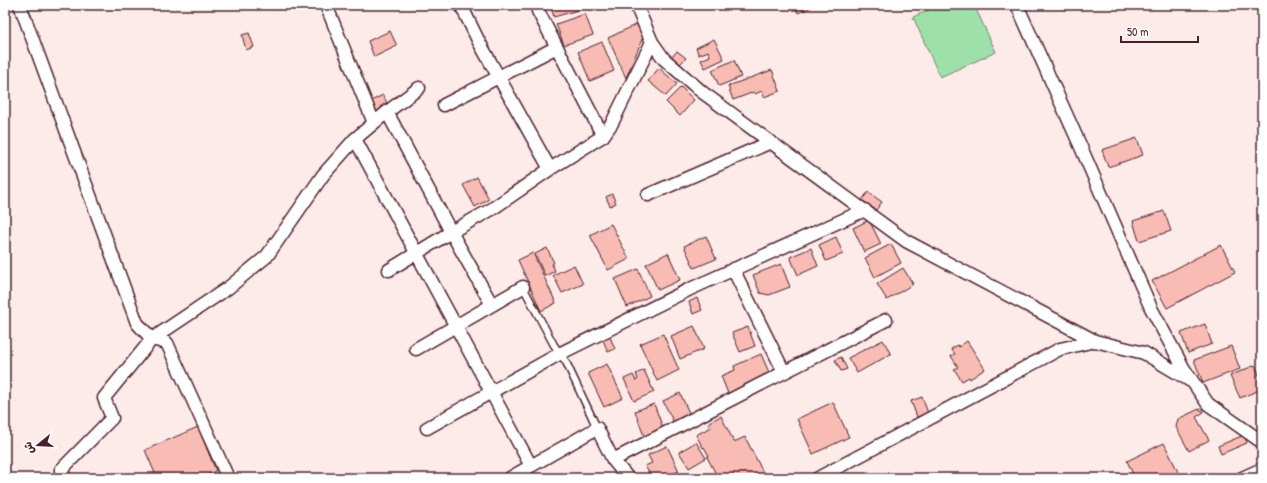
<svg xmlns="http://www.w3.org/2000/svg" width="1267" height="483" font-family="'Patrick Hand','Playpen Sans Arabic',sans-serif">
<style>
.park{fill:#9ee0aa;stroke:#74806a}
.building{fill:#f8bcb5;stroke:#4a1f2b}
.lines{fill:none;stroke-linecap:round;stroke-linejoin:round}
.lane-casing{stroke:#4a1f2b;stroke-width:9}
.street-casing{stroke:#4a1f2b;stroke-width:15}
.lane{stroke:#fff;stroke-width:6}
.street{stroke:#fff;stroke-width:12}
</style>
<rect width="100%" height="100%" fill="#fdebe9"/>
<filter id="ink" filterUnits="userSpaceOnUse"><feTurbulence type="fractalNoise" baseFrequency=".025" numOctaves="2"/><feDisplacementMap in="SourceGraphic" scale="8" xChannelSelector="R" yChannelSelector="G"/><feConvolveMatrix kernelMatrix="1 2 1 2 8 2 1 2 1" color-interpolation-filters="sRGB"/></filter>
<g filter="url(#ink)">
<!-- park -->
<path class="park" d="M 940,5 L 974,5 L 996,52 L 940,77 L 913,17 Z"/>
<!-- building -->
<path class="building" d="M 550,5 L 576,5 L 578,10 L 554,17 Z
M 589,5 L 602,5 L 591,9 Z
M 650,5 L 659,5 L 660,7 L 653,10 Z
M 795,5 L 816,5 L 798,13 Z
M 585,14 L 593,35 L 564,45 L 556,24 Z
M 637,24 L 643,37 L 626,78 L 608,38 Z
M 390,31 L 397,46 L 374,57 L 368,41 Z
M 249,33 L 254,47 L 246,50 L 242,35 Z
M 714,39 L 724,59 L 705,68 L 701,60 L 710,56 L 708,51 L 699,55 L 696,48 Z
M 602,42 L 614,71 L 590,81 L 578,52 Z
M 677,51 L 686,58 L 680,64 L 672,57 Z
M 734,60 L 741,77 L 719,86 L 712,70 Z
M 659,68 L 677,84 L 666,96 L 648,81 Z
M 772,70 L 780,91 L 764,97 L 762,91 L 755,94 L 754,92 L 733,100 L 728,86 Z
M 681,87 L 694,100 L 680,116 L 666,102 Z
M 383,95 L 387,103 L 381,106 L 383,111 L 376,114 L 371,101 Z
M 1137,138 L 1143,155 L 1108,167 L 1102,150 Z
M 477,177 L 489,199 L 475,207 L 463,185 Z
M 868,192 L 882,202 L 876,210 L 862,200 Z
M 612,194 L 616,203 L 610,206 L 606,197 Z
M 1164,211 L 1171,231 L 1139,241 L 1133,221 Z
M 869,220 L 881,244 L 864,252 L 853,228 Z
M 611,224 L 629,259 L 608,270 L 590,235 Z
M 706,236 L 716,259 L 694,268 L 684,246 Z
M 836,237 L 843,254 L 826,261 L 819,245 Z
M 891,244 L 901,263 L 875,277 L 865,258 Z
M 1221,245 L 1235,272 L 1167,308 L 1152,281 Z
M 547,248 L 554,263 L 552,264 L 555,271 L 545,276 L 535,254 Z
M 811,248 L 818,266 L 798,275 L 790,257 Z
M 533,253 L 556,303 L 541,311 L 518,260 Z
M 668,253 L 680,280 L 658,290 L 646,264 Z
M 781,264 L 790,287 L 769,295 L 760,293 L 753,275 Z
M 574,265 L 583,284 L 562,293 L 553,275 Z
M 903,268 L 913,284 L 887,300 L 877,284 Z
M 638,269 L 650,296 L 627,307 L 615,279 Z
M 697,298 L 702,310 L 693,314 L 689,302 Z
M 1205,324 L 1212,344 L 1188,353 L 1181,333 Z
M 694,326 L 704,349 L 680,359 L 671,336 Z
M 748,327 L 755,346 L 740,352 L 732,333 Z
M 663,334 L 679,370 L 657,381 L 640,344 Z
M 610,337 L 615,349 L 608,352 L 603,340 Z
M 883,340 L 891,354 L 857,373 L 848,358 Z
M 967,341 L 985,369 L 970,379 L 969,377 L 962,381 L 954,369 L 958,367 L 951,356 L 955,354 L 951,349 L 958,345 L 959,347 Z
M 1231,346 L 1240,369 L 1203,383 L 1194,360 Z
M 761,354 L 771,377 L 729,396 L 721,376 L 735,370 L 734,366 Z
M 841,357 L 847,369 L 841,371 L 835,360 Z
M 607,364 L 623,398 L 604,407 L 588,373 Z
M 1255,365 L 1262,382 L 1262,389 L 1240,398 L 1230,376 Z
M 644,370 L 654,392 L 634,401 L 624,379 L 633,375 L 636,381 L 638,379 L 636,374 Z
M 680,393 L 690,415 L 674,423 L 663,401 Z
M 922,397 L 928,413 L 917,417 L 911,401 Z
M 833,402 L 849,437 L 813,454 L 797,419 Z
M 654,404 L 663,428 L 644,436 L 635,411 Z
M 1199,409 L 1204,412 L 1196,417 L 1209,440 L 1189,451 L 1176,427 L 1178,419 Z
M 721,416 L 734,442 L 745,437 L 766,478 L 718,478 L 707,457 L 709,456 L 704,447 L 703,448 L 696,435 L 711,427 L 709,422 Z
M 198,427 L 216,471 L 200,478 L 157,478 L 145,450 Z
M 1244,435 L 1247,443 L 1221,454 L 1218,446 Z
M 696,442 L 706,458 L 689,468 L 679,452 Z
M 1164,443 L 1181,478 L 1135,478 L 1127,461 Z
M 667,446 L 679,471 L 663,478 L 637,478 L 649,473 L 645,466 L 652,463 L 648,455 Z"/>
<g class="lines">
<!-- lane casing -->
<g class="lane-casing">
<path id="lane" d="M 523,287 L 554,345 L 566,362 L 597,428"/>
</g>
<!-- street casing -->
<g class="street-casing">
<path id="street" d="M 20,5 L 137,323 L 152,339 L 228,288 L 267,256 L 323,175 L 355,139 L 387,112 L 419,88
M 326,5 L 374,123
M 461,5 L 478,40 L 550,169
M 636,5 L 652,42 L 664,59 L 702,92 L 906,241 L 1095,341
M 1017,5 L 1080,145 L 1151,308 L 1184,369 L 1208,404 L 1262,442
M 538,11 L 603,136
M 444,105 L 557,47
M 387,112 L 451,232 L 492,305 L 523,287
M 355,139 L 531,466
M 648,195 L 771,142
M 733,269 L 784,372
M 389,270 L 451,232 L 492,209 L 550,169 L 603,136 L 612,123 L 652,42
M 416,349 L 492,305
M 427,428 L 561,353 L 688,290 L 865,210
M 613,460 L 886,320
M 65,478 L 61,470 L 112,418 L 104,398 L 152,339 L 167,343 L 228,478
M 510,478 L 597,428 L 613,460 L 628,478
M 818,478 L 1060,349 L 1095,341 L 1144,353 L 1191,381
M 1242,478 L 1262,469"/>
</g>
<!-- lane -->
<use href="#lane" class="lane"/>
<!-- street -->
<use href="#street" class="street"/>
</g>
</g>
<!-- margin -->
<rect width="1267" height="483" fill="none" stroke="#fff" stroke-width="20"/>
<rect x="10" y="10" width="1247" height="463" fill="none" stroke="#4a1f2b" stroke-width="1.5" filter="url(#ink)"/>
<!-- north arrow -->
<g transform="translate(38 445) rotate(252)" stroke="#ffffff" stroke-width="3" paint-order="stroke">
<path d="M0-3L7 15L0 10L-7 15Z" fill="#4a1f2b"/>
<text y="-6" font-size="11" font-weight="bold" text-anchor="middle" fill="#4a1f2b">ش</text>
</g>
<!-- scale -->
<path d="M1121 36v6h77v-6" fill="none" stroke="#4a1f2b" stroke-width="2"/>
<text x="1127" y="36" font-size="12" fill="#4a1f2b" stroke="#ffffff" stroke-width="3" paint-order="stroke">50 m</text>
</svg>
